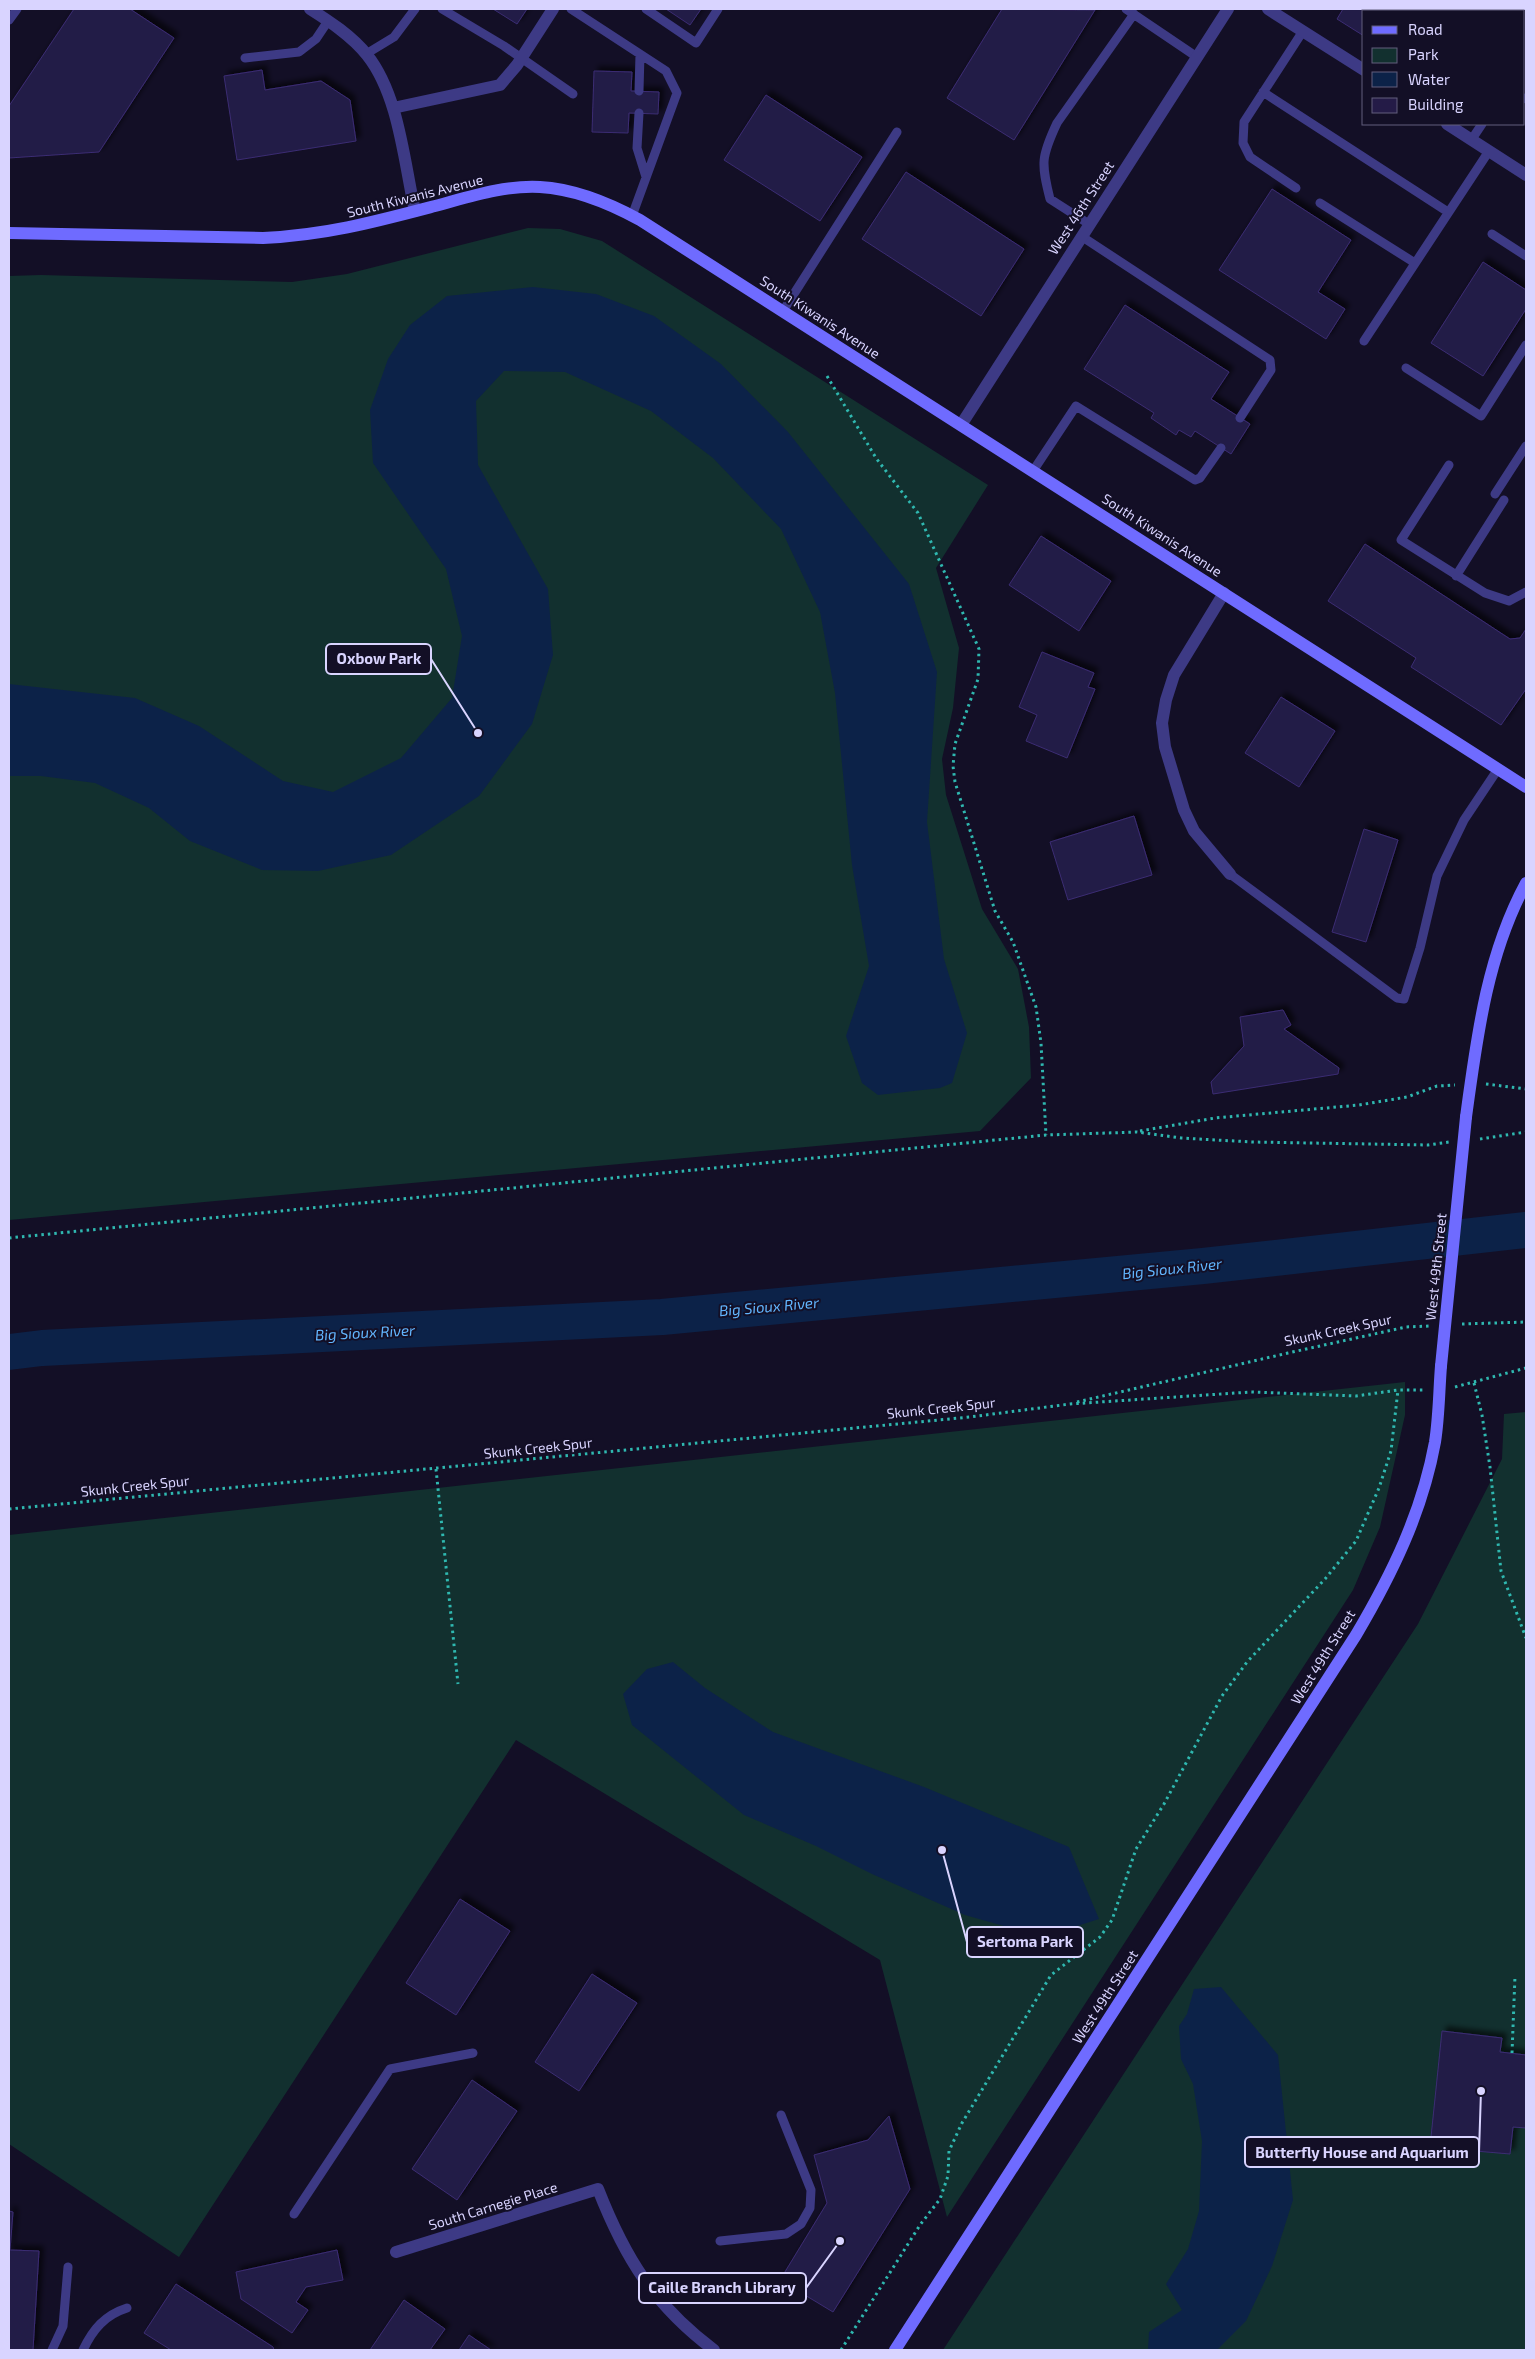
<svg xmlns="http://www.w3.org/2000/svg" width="1535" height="2359" font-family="'Exo 2',sans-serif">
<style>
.green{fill:#12302f}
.water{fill:#0c2248}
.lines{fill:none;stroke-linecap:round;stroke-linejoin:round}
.river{stroke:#0c2248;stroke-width:36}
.building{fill:#241b47;stroke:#3b2d73;filter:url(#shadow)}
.path{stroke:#2fb8b0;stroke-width:3;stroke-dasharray:2.5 4;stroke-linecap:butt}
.lane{stroke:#3d3a85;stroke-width:9}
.street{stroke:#3d3a85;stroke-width:12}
.secondary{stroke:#6f6bff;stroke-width:12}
.secondary-bridge{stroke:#6f6bff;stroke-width:12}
.labels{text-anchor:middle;stroke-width:4;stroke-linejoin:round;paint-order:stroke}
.street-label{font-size:14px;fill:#d9d4ff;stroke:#130f26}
.water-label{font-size:15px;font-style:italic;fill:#62b6ff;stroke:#130f26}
.leader{fill:none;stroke:#d9d4ff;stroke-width:2}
.callout-dot{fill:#d9d4ff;stroke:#130f26;stroke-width:2}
.callout{fill:#130f26;stroke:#d9d4ff;stroke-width:2}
.callout-label{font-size:15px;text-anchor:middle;font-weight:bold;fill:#d9d4ff}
</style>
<defs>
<filter id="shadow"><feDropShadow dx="4.5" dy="-4.5" stdDeviation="2.5" flood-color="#0009"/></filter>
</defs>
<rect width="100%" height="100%" fill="#130f26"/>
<!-- green -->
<path class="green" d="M 528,228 L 560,229 L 602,241 L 988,485 L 936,568 L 959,648 L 953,708 L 942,759 L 946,795 L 982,909 L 1018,969 L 1029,1027 L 1031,1078 L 980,1131 L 9,1220 L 9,276 L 41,275 L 292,282 L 347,274 Z
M 1405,1382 L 1405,1415 L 1380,1527 L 1353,1590 L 947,2217 L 880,1960 L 516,1740 L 179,2257 L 9,2144 L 9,1535 Z
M 1526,1412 L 1526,2350 L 943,2350 L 1418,1624 L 1502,1459 L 1504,1414 Z"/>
<!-- water -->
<path class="water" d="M 533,287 L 596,294 L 654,316 L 721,364 L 788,432 L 909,584 L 937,672 L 927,822 L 944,959 L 967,1033 L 952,1083 L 940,1088 L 878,1095 L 862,1083 L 846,1036 L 869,966 L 852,865 L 835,693 L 820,612 L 781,529 L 713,458 L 651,411 L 565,372 L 504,371 L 476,401 L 478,465 L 548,589 L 553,655 L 532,724 L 479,796 L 391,855 L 318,871 L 262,870 L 190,841 L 149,808 L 95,783 L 41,776 L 9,776 L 9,684 L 135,698 L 199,726 L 283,781 L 333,792 L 401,758 L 452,698 L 462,636 L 446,569 L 373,463 L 370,410 L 388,359 L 410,325 L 447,296 Z
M 673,1662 L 705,1688 L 773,1732 L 924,1787 L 1069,1847 L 1099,1919 L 1049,1935 L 1029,1933 L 965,1915 L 872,1874 L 816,1846 L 744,1815 L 632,1725 L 623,1694 L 647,1669 Z
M 1221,1987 L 1278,2055 L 1293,2200 L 1272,2266 L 1246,2321 L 1217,2350 L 1148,2350 L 1149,2332 L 1182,2310 L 1166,2284 L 1188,2249 L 1199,2211 L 1202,2141 L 1193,2084 L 1181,2059 L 1179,2026 L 1187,2014 L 1194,1989 Z"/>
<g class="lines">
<!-- river -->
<path class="river" d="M 9,1352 L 42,1348 L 662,1317 L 1203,1266 L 1526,1230"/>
</g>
<!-- building -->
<path class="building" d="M 74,9 L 130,9 L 174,38 L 99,152 L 9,158 L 9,106 Z
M 493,9 L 527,9 L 517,24 Z
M 666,9 L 701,9 L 690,25 Z
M 1002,9 L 1095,10 L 1014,140 L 947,98 Z
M 1343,9 L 1401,9 L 1399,11 L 1364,11 L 1364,36 L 1337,19 Z
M 262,70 L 265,90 L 321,81 L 350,100 L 356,141 L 237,160 L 224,76 Z
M 594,71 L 632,72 L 631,91 L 659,92 L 658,114 L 629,113 L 628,133 L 592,132 Z
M 766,95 L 862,157 L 820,221 L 724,160 Z
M 906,172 L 1024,249 L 981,316 L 862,239 Z
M 1272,189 L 1351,240 L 1318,292 L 1345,309 L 1326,339 L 1219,270 Z
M 1483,262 L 1526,290 L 1526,309 L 1483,376 L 1431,343 Z
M 1125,305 L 1229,372 L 1211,399 L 1250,424 L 1231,454 L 1195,431 L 1191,437 L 1179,430 L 1176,435 L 1151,418 L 1154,413 L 1084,369 Z
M 1041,536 L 1111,581 L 1079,631 L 1009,585 Z
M 1365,544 L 1510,639 L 1520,638 L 1526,629 L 1526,689 L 1501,725 L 1411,667 L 1416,658 L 1328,601 Z
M 1042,652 L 1094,673 L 1088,687 L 1095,689 L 1067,758 L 1026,741 L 1037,715 L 1019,707 Z
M 1281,697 L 1335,731 L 1299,787 L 1245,753 Z
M 1134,816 L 1152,875 L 1068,900 L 1050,842 Z
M 1364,829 L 1398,840 L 1366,942 L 1332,932 Z
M 1283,1010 L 1291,1025 L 1284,1029 L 1339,1068 L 1338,1074 L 1213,1094 L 1211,1082 L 1244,1046 L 1240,1017 Z
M 460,1899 L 510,1931 L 456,2015 L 406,1983 Z
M 592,1974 L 637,2003 L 579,2091 L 535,2062 Z
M 1442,2031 L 1502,2038 L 1500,2052 L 1526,2055 L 1526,2128 L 1513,2127 L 1510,2154 L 1475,2151 L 1476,2142 L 1431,2137 Z
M 472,2080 L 517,2111 L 457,2200 L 412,2169 Z
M 889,2116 L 910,2189 L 833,2312 L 780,2280 L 827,2203 L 814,2155 L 868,2140 Z
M 9,2211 L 13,2212 L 10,2250 L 39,2251 L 33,2350 L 9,2350 Z
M 337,2250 L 343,2280 L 306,2287 L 296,2302 L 308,2310 L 292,2333 L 241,2299 L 236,2272 Z
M 176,2284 L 273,2347 L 274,2350 L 171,2350 L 144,2333 Z
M 404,2300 L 445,2329 L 430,2350 L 370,2350 Z
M 469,2335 L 491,2350 L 459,2350 Z"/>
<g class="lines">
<!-- path -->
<path class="path" d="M 827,376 L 876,458 L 918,513 L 979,649 L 978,679 L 955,744 L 953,766 L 955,782 L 995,911 L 1013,942 L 1036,1007 L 1041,1043 L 1046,1135
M 1486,1084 L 1526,1089
M 1140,1131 L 1215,1118 L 1359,1105 L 1407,1097 L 1437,1086 L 1455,1085
M 1480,1139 L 1526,1132
M 9,1238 L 1046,1135 L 1137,1132 L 1181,1138 L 1252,1142 L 1428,1145 L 1449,1142
M 1462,1324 L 1526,1322
M 1474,1383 L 1482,1415 L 1490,1467 L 1501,1571 L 1526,1638
M 1455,1387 L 1526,1368
M 1077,1402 L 1288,1353 L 1406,1327 L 1430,1326
M 436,1469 L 458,1684
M 9,1509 L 970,1417 L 1070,1404 L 1251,1392 L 1356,1396 L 1398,1390 L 1425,1390
M 1512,2053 L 1515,1976
M 841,2350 L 920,2225 L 940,2199 L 948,2176 L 949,2151 L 962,2123 L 1051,1975 L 1100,1937 L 1112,1920 L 1136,1849 L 1164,1804 L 1222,1696 L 1247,1662 L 1325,1579 L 1356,1541 L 1379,1488 L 1391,1451 L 1398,1390"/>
<!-- lane -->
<path class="lane" d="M 442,9 L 504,46 L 573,94
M 571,9 L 666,71 L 677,93 L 632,216
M 646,9 L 696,43 L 718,9
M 1126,9 L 1197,57
M 9,20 L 17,9
M 366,54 L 394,37 L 415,9
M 245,58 L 299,52 L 316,39 L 328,21
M 639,91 L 640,54
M 1263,92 L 1448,212
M 1524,98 L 1526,99
M 639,113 L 637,148 L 646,177
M 1472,139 L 1482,124
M 1296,188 L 1250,157 L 1243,143 L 1244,122 L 1303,31
M 1320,203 L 1415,263
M 1089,224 L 1050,199 C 1041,163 1041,157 1057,123 L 1134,14
M 1492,234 L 1526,256
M 1081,236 L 1270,360 L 1271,370 L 1240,418
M 783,311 L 897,132
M 1364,341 L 1489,151
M 1406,368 L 1481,416 L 1526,345
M 1449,465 L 1401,540 L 1485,593 L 1509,601 L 1526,592
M 1033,471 L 1076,406 L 1195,480 L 1200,478 L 1221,448
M 1495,494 L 1526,446
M 1456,576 L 1504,500
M 1230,874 L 1397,998 L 1404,999 L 1420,948 L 1437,876 L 1464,820 L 1498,769
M 294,2214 L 390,2069 L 473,2053
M 720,2241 L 786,2234 L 801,2224 L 810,2208 L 811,2190 L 781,2115
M 52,2350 L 63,2326 L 68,2267
M 83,2350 C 93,2329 105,2315 127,2308"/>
<!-- street -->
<path class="street" d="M 310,9 C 329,21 352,36 367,55 C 399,95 404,162 415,211
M 1268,9 L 1364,70
M 393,108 L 500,85 L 517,65 L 553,9
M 1447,124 L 1526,175
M 961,425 L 1228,9
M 1224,593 L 1174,675 L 1166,700 L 1162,723 L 1165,747 L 1184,810 L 1194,831 L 1230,874
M 396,2252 L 598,2189 C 625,2258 654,2305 714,2350"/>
<!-- secondary -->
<path class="secondary" d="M 9,233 L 263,238 C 326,235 374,222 435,206 C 469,197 504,185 540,187 C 576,189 609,203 640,220 L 1526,787
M 1466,1117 C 1477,1036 1487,955 1526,883
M 895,2350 L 1356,1635 C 1392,1574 1422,1513 1435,1442 C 1439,1417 1439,1391 1441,1366"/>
<!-- secondary-bridge -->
<path class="secondary-bridge" d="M 1441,1366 L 1466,1117"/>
</g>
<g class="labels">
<!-- street labels -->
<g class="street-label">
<text transform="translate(415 196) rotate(-14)" y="5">South Kiwanis Avenue</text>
<text transform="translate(1081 208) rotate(-57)" y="5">West 46th Street</text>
<text transform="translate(820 317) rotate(33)" y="5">South Kiwanis Avenue</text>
<text transform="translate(1162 535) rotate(33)" y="5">South Kiwanis Avenue</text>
<text transform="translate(1436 1267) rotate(-84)" y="5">West 49th Street</text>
<text transform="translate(1338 1330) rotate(-12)" y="5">Skunk Creek Spur</text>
<text transform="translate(941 1408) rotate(-6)" y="5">Skunk Creek Spur</text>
<text transform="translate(538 1448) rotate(-6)" y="5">Skunk Creek Spur</text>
<text transform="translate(135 1486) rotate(-6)" y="5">Skunk Creek Spur</text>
<text transform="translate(1323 1657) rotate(-58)" y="5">West 49th Street</text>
<text transform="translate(1105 1997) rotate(-57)" y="5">West 49th Street</text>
<text transform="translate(493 2206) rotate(-17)" y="5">South Carnegie Place</text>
</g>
<!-- water labels -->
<g class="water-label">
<text transform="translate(1172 1269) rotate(-6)" y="5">Big Sioux River</text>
<text transform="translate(769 1307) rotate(-5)" y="5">Big Sioux River</text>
<text transform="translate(365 1333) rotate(-3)" y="5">Big Sioux River</text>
</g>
</g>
<!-- callouts -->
<path class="leader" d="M478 733L431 659M942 1850L967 1942M1481 2091L1479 2152M840 2241L806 2288"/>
<g class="callout-dot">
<circle cx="478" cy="733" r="5"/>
<circle cx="942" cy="1850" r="5"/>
<circle cx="1481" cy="2091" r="5"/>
<circle cx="840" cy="2241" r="5"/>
</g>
<g class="callout">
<rect x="326" y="644" width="105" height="30" rx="5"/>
<rect x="967" y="1927" width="116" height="30" rx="5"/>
<rect x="1245" y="2137" width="234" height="30" rx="5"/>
<rect x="639" y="2273" width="167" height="30" rx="5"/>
</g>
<g class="callout-label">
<text x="379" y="664">Oxbow Park</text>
<text x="1025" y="1947">Sertoma Park</text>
<text x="1362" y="2158">Butterfly House and Aquarium</text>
<text x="722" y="2293">Caille Branch Library</text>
</g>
<!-- border -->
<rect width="1535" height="2359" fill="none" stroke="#d9d4ff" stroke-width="20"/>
<!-- legend -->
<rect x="1362" y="10" width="162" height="115" fill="#130f26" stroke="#625e7d"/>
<rect x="1372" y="26" width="25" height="8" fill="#6f6bff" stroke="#625e7d"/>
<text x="1408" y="35" font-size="15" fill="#d9d4ff">Road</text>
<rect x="1372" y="48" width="25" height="15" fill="#12302f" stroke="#625e7d"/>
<text x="1408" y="60" font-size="15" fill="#d9d4ff">Park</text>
<rect x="1372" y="72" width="25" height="15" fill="#0c2248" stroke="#625e7d"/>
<text x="1408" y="85" font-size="15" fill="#d9d4ff">Water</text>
<rect x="1372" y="98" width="25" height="15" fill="#241b47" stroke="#625e7d"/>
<text x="1408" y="110" font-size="15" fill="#d9d4ff">Building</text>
</svg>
